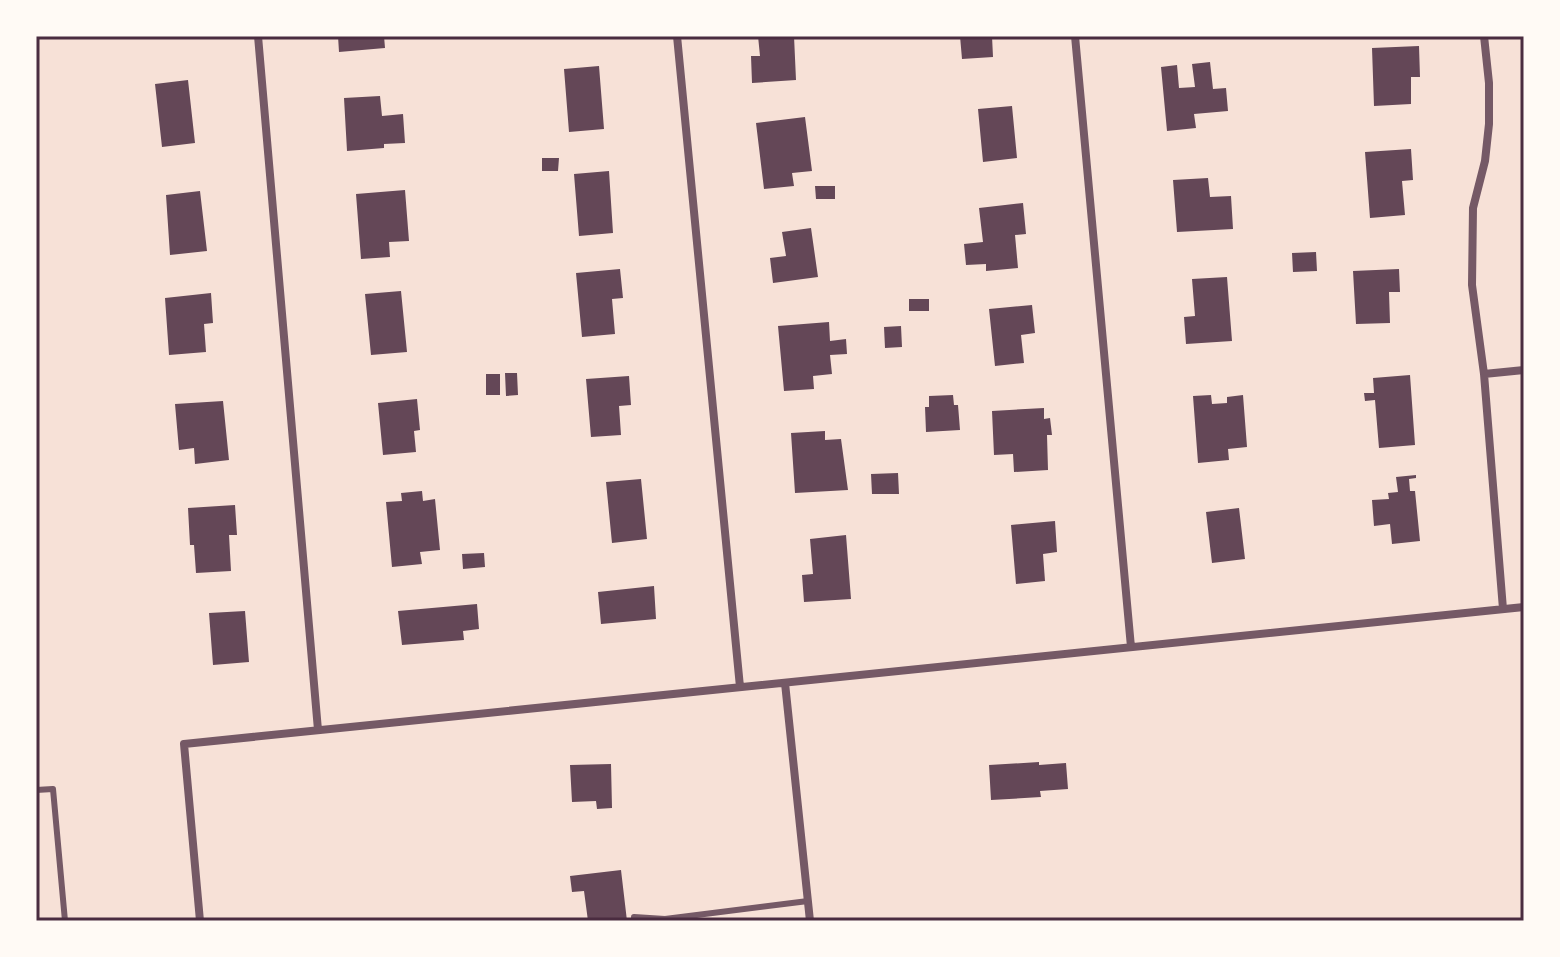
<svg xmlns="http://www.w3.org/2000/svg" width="1560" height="957" font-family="'PT Sans Narrow',sans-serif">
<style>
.building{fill:#644757}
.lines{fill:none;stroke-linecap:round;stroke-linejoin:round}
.service{stroke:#755966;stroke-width:6}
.minor{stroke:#755966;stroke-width:8}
.neatline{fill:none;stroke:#4a2c40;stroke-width:3}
</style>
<rect width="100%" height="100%" fill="#f7e1d7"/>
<!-- building -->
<path class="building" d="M 338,36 L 384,36 L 385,48 L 339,52 Z
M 758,36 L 794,36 L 796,80 L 752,83 L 751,56 L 760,56 Z
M 960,36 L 992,36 L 993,57 L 962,59 Z
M 1419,46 L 1420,77 L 1411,77 L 1411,104 L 1374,106 L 1372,48 Z
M 1210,62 L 1213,89 L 1226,88 L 1228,111 L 1194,114 L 1196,128 L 1167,131 L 1161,67 L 1177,65 L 1179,88 L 1195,87 L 1192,64 Z
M 599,66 L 604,129 L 569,132 L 564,69 Z
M 188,80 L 195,143 L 162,147 L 155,84 Z
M 380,96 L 382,116 L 403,114 L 405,143 L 384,144 L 384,148 L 347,151 L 344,98 Z
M 1012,106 L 1017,158 L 983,162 L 978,109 Z
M 805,117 L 812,171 L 792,173 L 794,186 L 764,189 L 756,123 Z
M 1411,149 L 1413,180 L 1402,181 L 1405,215 L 1370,218 L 1365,152 Z
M 542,158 L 559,158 L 558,171 L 542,171 Z
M 609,171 L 613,233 L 579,236 L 574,174 Z
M 1208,178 L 1210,197 L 1231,196 L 1233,229 L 1177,232 L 1173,180 Z
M 815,186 L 835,186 L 835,199 L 816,199 Z
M 405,190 L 409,241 L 389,242 L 390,257 L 361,259 L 356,194 Z
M 200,191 L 207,251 L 170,255 L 166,195 Z
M 1023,203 L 1026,234 L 1015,235 L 1018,268 L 986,271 L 986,264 L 966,265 L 964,244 L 983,242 L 979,208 Z
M 811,228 L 818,277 L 773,283 L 770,258 L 786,256 L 782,232 Z
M 1316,252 L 1317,271 L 1293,272 L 1292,253 Z
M 620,269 L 623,298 L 612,299 L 615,334 L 582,337 L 576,273 Z
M 1399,269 L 1400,292 L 1389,292 L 1390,323 L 1356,324 L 1353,271 Z
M 1227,277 L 1232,341 L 1186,344 L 1184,317 L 1195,316 L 1192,279 Z
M 401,291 L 407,352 L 371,355 L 365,294 Z
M 211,293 L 213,323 L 204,324 L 206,352 L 169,355 L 165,298 Z
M 909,299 L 929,299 L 929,311 L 909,311 Z
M 1032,305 L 1035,333 L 1021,335 L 1024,363 L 995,366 L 989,309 Z
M 829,322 L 830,341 L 846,339 L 847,354 L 830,355 L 832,374 L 813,376 L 814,389 L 784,391 L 778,326 Z
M 901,326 L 902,347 L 885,348 L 884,327 Z
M 505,373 L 517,373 L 518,395 L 506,396 Z
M 486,374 L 500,374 L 500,395 L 486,395 Z
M 1410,375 L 1415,445 L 1379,448 L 1375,400 L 1365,401 L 1364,393 L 1374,393 L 1373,378 Z
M 629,376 L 631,405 L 619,406 L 621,435 L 591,437 L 586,379 Z
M 953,395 L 954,405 L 958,405 L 960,430 L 926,432 L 925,407 L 929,407 L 929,396 Z
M 1211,395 L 1212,404 L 1227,403 L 1227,397 L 1243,395 L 1247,447 L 1228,449 L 1229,460 L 1198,463 L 1193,396 Z
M 417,399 L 420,430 L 414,431 L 416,452 L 383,455 L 378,403 Z
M 223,401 L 229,460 L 195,464 L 194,448 L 179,450 L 175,404 Z
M 1044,408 L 1044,419 L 1050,418 L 1052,435 L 1047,435 L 1048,470 L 1014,472 L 1013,454 L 994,455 L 992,411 Z
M 825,431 L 825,440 L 841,439 L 848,490 L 795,493 L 791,433 Z
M 898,473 L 899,494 L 872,494 L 871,474 Z
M 1416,475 L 1416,478 L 1409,479 L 1410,491 L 1415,491 L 1420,541 L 1392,544 L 1390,524 L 1374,526 L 1372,500 L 1389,499 L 1388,493 L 1398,492 L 1396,477 Z
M 641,479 L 647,539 L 612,543 L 606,482 Z
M 422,491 L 423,501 L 435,499 L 440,550 L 420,552 L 422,564 L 392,567 L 386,502 L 402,501 L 401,493 Z
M 235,505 L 237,535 L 229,535 L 231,571 L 196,573 L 194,545 L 190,545 L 188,508 Z
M 1239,508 L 1245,559 L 1212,563 L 1206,512 Z
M 1055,521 L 1057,552 L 1043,554 L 1045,581 L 1016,584 L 1011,525 Z
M 846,535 L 851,599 L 804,602 L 802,575 L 813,574 L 810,539 Z
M 484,553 L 485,567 L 463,569 L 462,554 Z
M 654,586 L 656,619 L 601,624 L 598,592 Z
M 477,604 L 479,629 L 463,631 L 464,640 L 402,645 L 398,611 Z
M 245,611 L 249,662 L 213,665 L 209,613 Z
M 1039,762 L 1039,765 L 1066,763 L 1068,789 L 1040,791 L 1041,797 L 991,800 L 989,765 Z
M 611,764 L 612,808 L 597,809 L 596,801 L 572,802 L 570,765 Z
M 621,870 L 627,921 L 588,921 L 584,891 L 572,892 L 570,876 Z"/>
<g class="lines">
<!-- service -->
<path class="service" d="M 36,790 L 53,789 L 65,921
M 634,917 L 665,919 L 808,901"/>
<!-- minor -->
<path class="minor" d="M 258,36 L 318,730
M 677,36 L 740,687
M 1075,36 L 1131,647
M 1484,36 L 1489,83 L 1489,124 L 1485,161 L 1473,208 L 1472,285 L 1484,374 L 1503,609
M 1484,374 L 1524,370
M 785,683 L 810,921
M 200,921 L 184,744 L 1524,607"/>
</g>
<!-- border -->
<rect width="1560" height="957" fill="none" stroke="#fffaf5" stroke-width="76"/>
<rect x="38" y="38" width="1484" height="881" class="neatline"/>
</svg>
